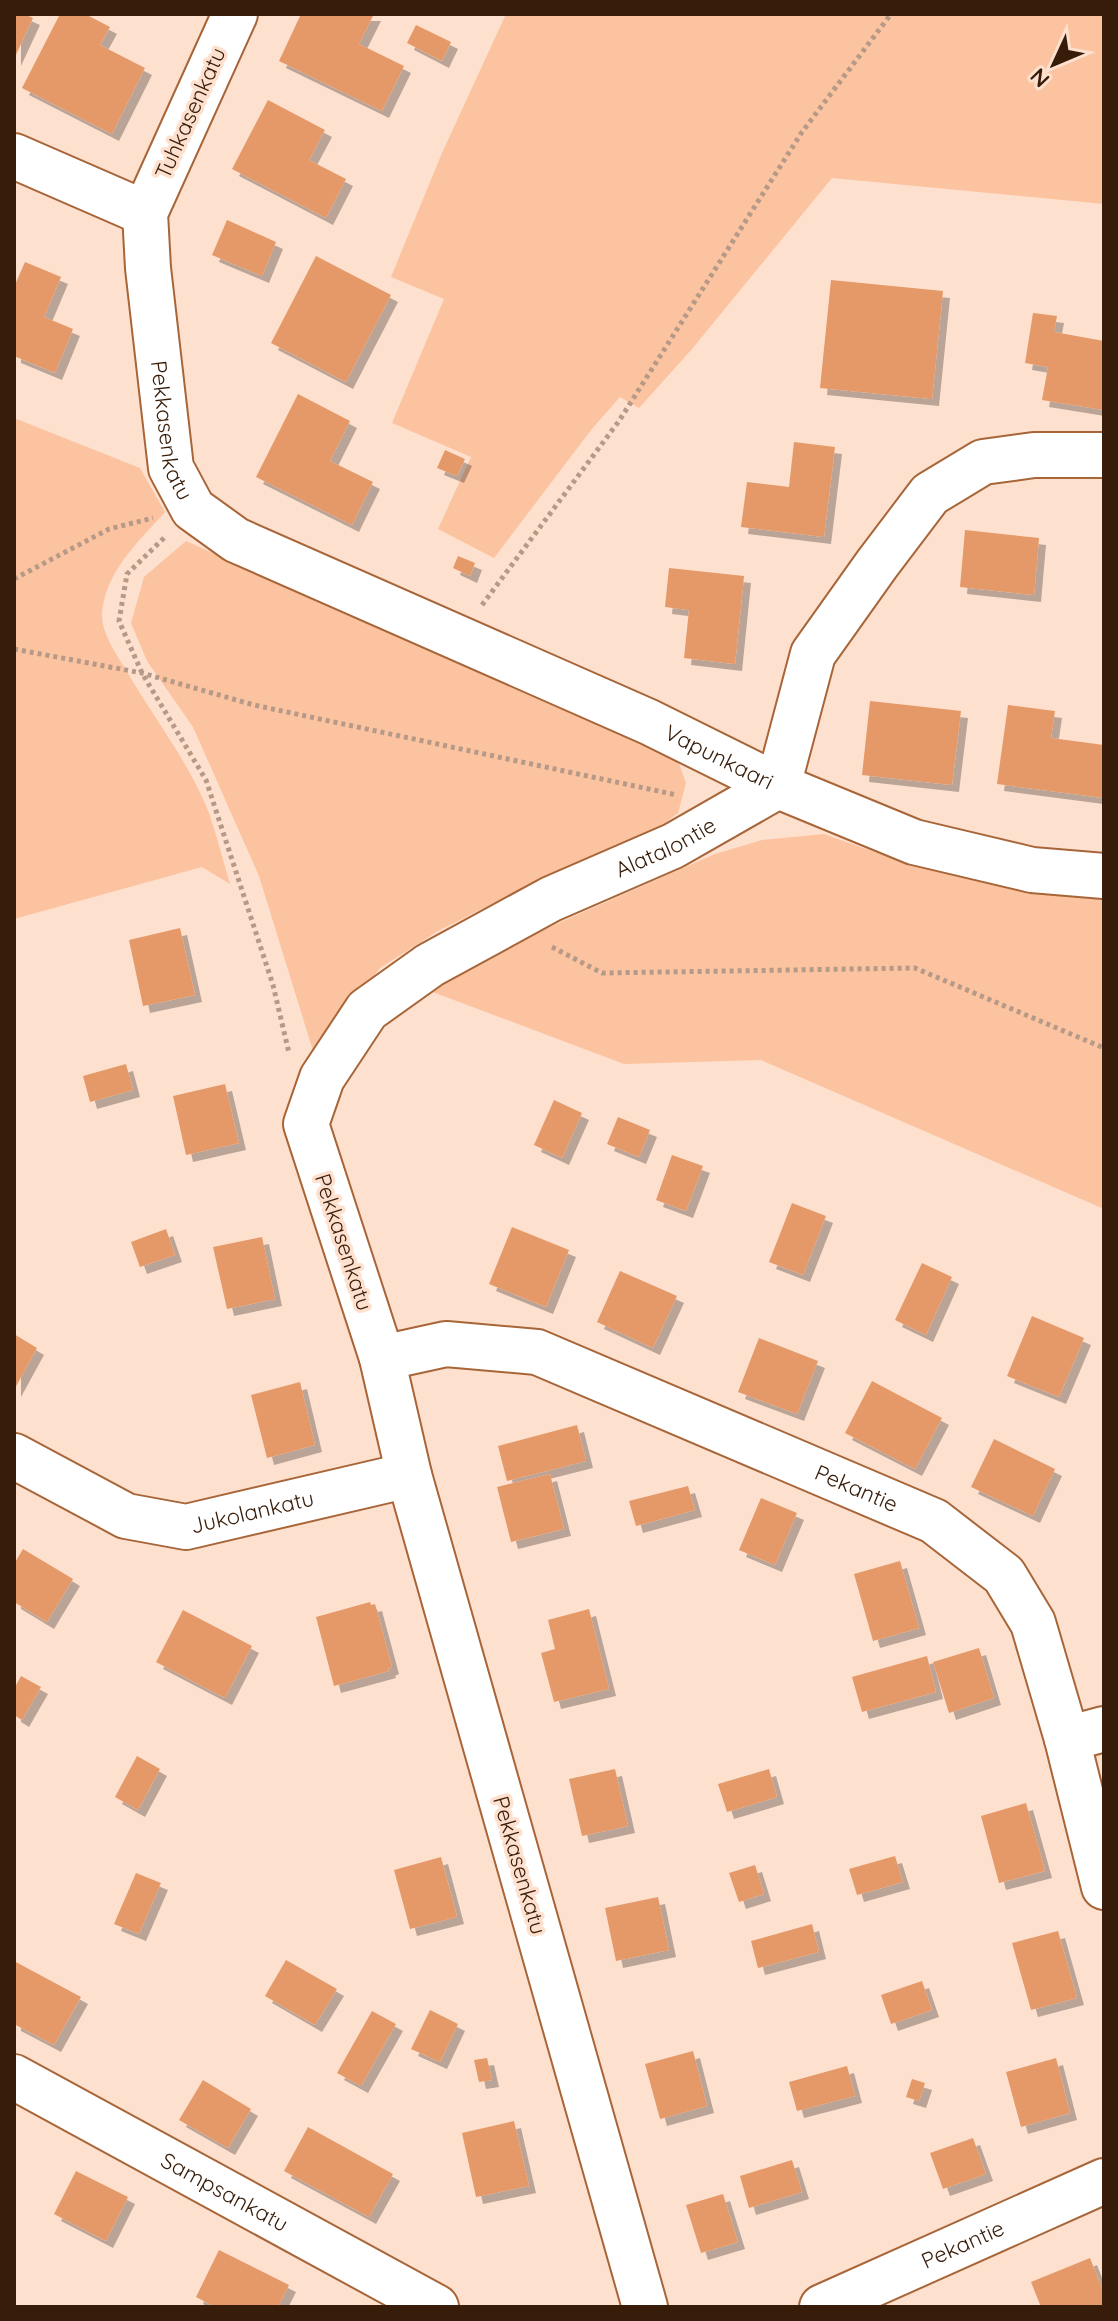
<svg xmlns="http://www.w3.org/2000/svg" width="1118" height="2321" font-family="Quicksand,sans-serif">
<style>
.green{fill:#fbc3a0}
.building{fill:#e59968;filter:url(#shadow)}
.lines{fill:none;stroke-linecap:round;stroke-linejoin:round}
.minor-casing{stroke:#a76538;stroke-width:48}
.path{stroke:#b69987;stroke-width:5;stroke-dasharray:4 4;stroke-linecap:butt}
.minor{stroke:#fff;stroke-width:44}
.labels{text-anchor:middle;stroke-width:7;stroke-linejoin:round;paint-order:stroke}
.street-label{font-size:22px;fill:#371c09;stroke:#fee0ce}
</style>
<defs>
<filter id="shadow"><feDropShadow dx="7" dy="7" stdDeviation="0" flood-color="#0004"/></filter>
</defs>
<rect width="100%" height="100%" fill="#fee0ce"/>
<!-- green -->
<path class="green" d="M 506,14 L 1104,14 L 1104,204 L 832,178 L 692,349 L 639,408 L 620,397 L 591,430 L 494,558 L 438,529 L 471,457 L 392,423 L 444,299 L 391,277 L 442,153 Z
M 14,418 L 140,468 L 165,512 C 138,542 105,572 102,614 C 101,632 117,655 126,670 C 153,717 189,762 209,813 C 217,836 223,861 230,884 L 202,867 L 14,919 Z
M 186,541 L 678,761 L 686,783 L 678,813 L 645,838 L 545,877 L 438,931 L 380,968 L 314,1054 L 259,876 L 193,727 L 147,661 L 131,623 L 144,577 Z
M 824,834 L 911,865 L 1084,897 L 1104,899 L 1104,1209 L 761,1060 L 624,1064 L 430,991 L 527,937 L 715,854 L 762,840 Z"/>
<!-- building -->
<path class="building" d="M 14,14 L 24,14 L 33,18 L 14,59 Z
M 60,14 L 85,14 L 110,27 L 100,45 L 145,68 L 112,134 L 22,88 Z
M 301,14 L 374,14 L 359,44 L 404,66 L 382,111 L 279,61 Z
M 416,25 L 451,42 L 442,61 L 407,43 Z
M 268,100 L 325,130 L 309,160 L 346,179 L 326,218 L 232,169 Z
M 227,220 L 276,242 L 262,276 L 212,255 Z
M 316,256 L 391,295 L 346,382 L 271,343 Z
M 25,262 L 61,277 L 44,317 L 73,329 L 55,373 L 14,356 L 14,287 Z
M 831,280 L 943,291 L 932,399 L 820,388 Z
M 1033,313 L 1057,316 L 1054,332 L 1104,341 L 1104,410 L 1042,400 L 1048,367 L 1025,363 Z
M 298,394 L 350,421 L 330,461 L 373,482 L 352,525 L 256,477 Z
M 794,442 L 835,447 L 824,537 L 741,527 L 747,482 L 789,487 Z
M 445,450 L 465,459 L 457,476 L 437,468 Z
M 965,530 L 1039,538 L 1034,595 L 960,587 Z
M 458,556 L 475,563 L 470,576 L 453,568 Z
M 669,568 L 744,576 L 735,664 L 684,658 L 689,610 L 665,607 Z
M 870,701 L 961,711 L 952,785 L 862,775 Z
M 1008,705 L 1055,711 L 1051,738 L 1104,745 L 1104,798 L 997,784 Z
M 180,928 L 195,995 L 143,1006 L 129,940 Z
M 126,1064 L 133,1090 L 90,1102 L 83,1076 Z
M 225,1084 L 239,1143 L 186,1155 L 173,1096 Z
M 554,1100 L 582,1113 L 562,1158 L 534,1145 Z
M 618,1117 L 650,1130 L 639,1157 L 607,1144 Z
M 672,1155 L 703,1166 L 686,1211 L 656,1200 Z
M 792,1203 L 826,1216 L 803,1275 L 769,1262 Z
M 512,1227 L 569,1250 L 546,1307 L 489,1284 Z
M 166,1229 L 175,1255 L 140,1267 L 131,1242 Z
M 262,1237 L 275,1299 L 227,1309 L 213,1247 Z
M 922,1263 L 952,1277 L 926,1335 L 895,1320 Z
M 620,1271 L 677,1296 L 653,1348 L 597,1322 Z
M 1032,1316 L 1084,1338 L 1059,1397 L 1007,1376 Z
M 14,1334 L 37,1348 L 14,1390 Z
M 759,1338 L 818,1361 L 797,1414 L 738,1392 Z
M 872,1381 L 942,1418 L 915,1469 L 845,1433 Z
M 300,1382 L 315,1445 L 267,1458 L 251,1395 Z
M 577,1425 L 586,1461 L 507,1481 L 498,1446 Z
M 994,1439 L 1055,1469 L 1033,1516 L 971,1487 Z
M 550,1474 L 564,1529 L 511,1542 L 497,1487 Z
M 688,1486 L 695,1510 L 636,1526 L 629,1501 Z
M 761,1498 L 797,1513 L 775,1565 L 739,1550 Z
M 23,1549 L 73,1579 L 47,1622 L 14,1602 L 14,1564 Z
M 900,1561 L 919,1628 L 873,1641 L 854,1574 Z
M 370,1602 L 371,1605 L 375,1604 L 392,1667 L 388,1669 L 389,1671 L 334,1686 L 316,1617 Z
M 589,1609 L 609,1689 L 554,1702 L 541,1653 L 555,1649 L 548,1620 Z
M 183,1610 L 252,1646 L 225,1698 L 156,1662 Z
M 979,1648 L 994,1698 L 949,1713 L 933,1662 Z
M 927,1656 L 936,1692 L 862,1712 L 852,1677 Z
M 21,1676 L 41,1687 L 22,1720 L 14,1715 L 14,1689 Z
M 137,1756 L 160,1769 L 138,1810 L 115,1797 Z
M 615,1769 L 628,1826 L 582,1836 L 569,1779 Z
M 769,1769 L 777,1797 L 727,1812 L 718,1784 Z
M 1026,1803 L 1045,1871 L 999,1883 L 981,1816 Z
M 895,1856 L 903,1882 L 857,1895 L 849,1869 Z
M 441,1857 L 457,1917 L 410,1929 L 394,1870 Z
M 755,1865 L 764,1894 L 739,1902 L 729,1873 Z
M 136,1873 L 161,1883 L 139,1934 L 114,1924 Z
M 658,1897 L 669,1950 L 616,1961 L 605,1908 Z
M 812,1924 L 819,1952 L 758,1968 L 751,1941 Z
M 1058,1931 L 1077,1998 L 1031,2010 L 1012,1943 Z
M 286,1960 L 337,1989 L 315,2025 L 265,1996 Z
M 14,1961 L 81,1997 L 54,2045 L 14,2024 Z
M 922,1981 L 932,2010 L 891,2024 L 881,1995 Z
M 430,2010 L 458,2024 L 440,2062 L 411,2049 Z
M 372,2011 L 396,2024 L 361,2086 L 337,2073 Z
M 693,2051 L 707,2106 L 660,2119 L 645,2064 Z
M 487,2058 L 492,2080 L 479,2082 L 474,2060 Z
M 1056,2058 L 1070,2113 L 1021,2127 L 1006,2072 Z
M 847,2066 L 855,2096 L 797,2111 L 789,2082 Z
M 912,2079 L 925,2083 L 919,2101 L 906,2097 Z
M 203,2080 L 251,2109 L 228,2148 L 179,2120 Z
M 514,2121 L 529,2186 L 476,2197 L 462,2133 Z
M 308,2127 L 393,2174 L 369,2217 L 284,2171 Z
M 973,2138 L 986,2174 L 943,2189 L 930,2153 Z
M 792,2160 L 802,2192 L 749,2208 L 740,2176 Z
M 76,2171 L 128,2197 L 106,2241 L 54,2214 Z
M 723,2194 L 738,2242 L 701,2253 L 686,2205 Z
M 219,2250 L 289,2285 L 278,2307 L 215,2307 L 196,2297 Z
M 1090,2258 L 1104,2294 L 1104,2307 L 1041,2307 L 1031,2282 Z"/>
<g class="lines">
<!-- minor casing -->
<g class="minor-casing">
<g id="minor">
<path id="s1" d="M 235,14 L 145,213 L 148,268 L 171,468 L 193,509 L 236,540 L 649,722 L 778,786 L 813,654 L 877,564 L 930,494 L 983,462 L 1034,455 L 1104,455"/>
<path d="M 14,156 L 145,213"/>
<path id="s2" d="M 382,1358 L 446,1344 L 537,1352 L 934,1521 L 1004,1575 L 1033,1623 L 1067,1739 L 1104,1887"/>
<path id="s3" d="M 14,1456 L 126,1516 L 186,1527 L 409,1475"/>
<path d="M 1067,1739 L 1104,1729"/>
<path id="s4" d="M 14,2077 L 436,2307"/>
<path id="s5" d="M 645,2307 L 409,1475 L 382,1358 L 306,1124 L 322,1078 L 367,1010 L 430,965 L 551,899 L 673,846 L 778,786 L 914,842 L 1032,870 L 1104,876"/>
<path id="s6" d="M 822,2307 L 1104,2181"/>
</g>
</g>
<!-- path -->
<path class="path" d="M 164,538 L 127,574 L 119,621 L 142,673 L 206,780 L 273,985 L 289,1053
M 14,579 L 109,529 L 153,518
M 482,605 L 619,421 L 802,132 L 891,14
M 14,649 L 142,673 L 254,705 L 677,795
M 552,947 L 602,973 L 915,968 L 1104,1048"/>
<!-- minor -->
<use href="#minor" class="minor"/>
</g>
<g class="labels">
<!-- street labels -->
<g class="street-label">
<text transform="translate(190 113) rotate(-66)" y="8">Tuhkasenkatu</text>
<text dy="8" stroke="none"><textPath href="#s1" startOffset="438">Pekkasenkatu</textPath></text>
<text dy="8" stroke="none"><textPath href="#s1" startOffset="1104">Vapunkaari</textPath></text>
<text dy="8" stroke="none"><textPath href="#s5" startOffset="1702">Alatalontie</textPath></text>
<text transform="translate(344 1242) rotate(72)" y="8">Pekkasenkatu</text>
<text dy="8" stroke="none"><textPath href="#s2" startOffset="504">Pekantie</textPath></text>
<text dy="8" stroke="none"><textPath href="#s3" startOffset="256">Jukolankatu</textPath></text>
<text transform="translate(520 1865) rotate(74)" y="8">Pekkasenkatu</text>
<text dy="8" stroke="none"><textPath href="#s4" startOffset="240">Sampsankatu</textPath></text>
<text dy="8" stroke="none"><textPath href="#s6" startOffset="154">Pekantie</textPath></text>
</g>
</g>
<!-- border -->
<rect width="1118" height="2321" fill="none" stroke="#371c09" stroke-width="32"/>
<!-- north arrow -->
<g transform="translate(1054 64) rotate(226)" stroke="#fee0ce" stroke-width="6" paint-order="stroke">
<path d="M0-6L14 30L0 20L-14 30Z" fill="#371c09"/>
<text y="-12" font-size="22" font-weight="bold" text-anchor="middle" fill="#371c09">N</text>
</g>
</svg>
